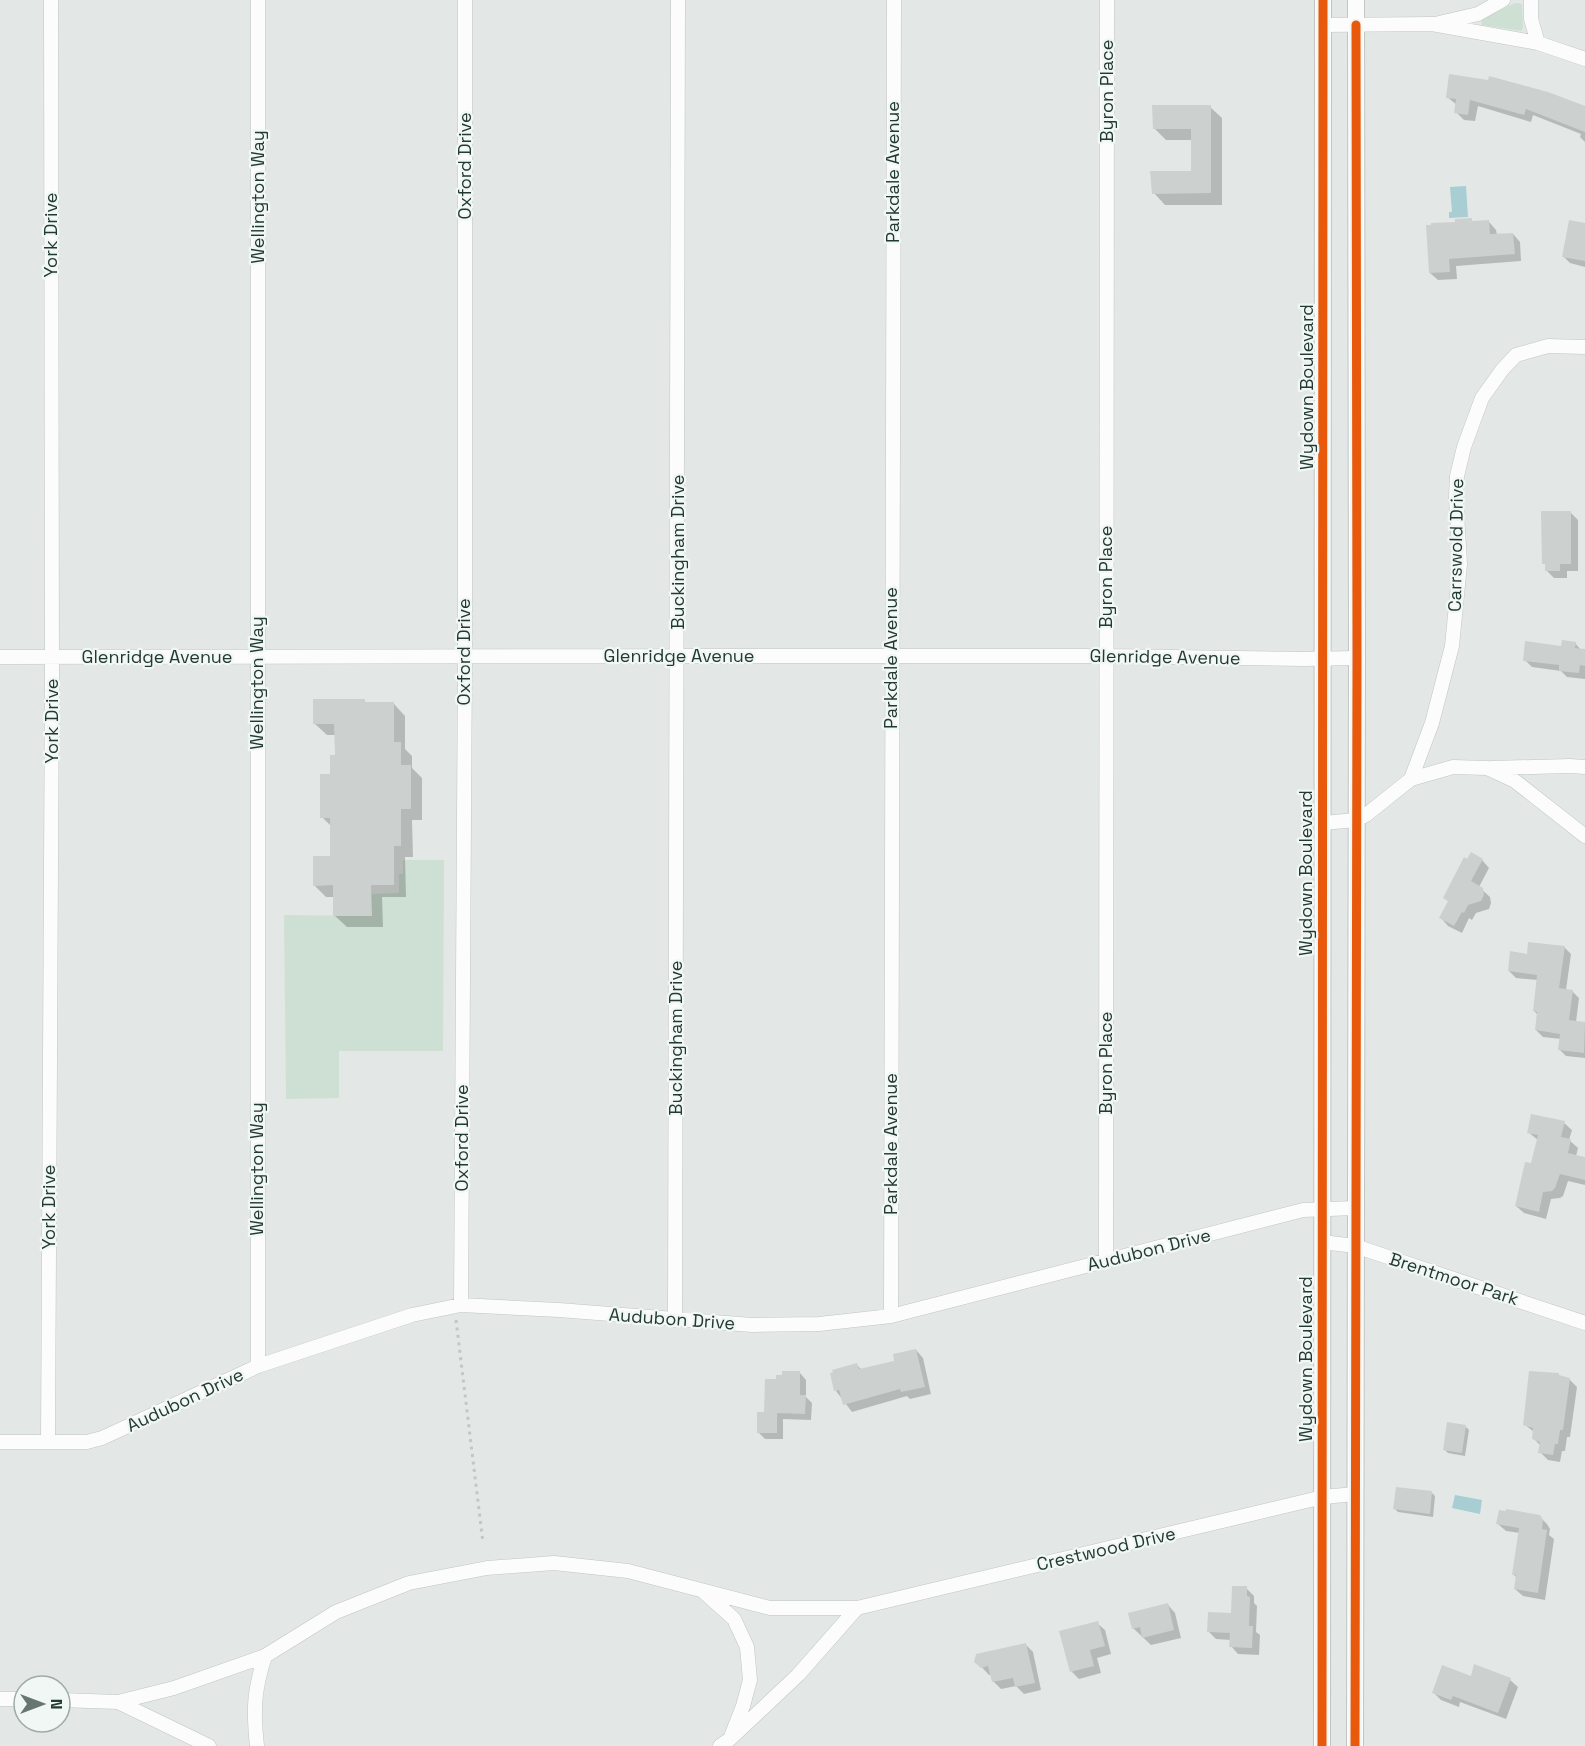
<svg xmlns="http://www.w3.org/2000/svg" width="1585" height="1746" font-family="'Space Grotesk',sans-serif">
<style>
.green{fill:#cee0d3}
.water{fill:#a8cdd2}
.shadow{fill:#0003}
.building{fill:#ccd1cf}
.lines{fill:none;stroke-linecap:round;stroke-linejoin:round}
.minor-casing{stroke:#c0c5c3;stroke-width:15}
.tertiary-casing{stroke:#c0c5c3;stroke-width:18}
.path{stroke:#c0c8c4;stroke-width:3;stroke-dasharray:3 4.5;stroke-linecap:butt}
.minor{stroke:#fbfcfb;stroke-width:14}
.tertiary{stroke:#fbfcfb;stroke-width:16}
.cycleway-casing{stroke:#f1f7f4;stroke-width:13}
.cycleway{stroke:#e8590c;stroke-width:9}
.labels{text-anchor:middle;stroke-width:4.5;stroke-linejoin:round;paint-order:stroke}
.street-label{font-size:18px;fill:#233933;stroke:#f1f7f4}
</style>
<rect width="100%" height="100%" fill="#e3e8e6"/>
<!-- green -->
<path class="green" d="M 1515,3 L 1520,3 L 1522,5 L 1523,27 L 1521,31 L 1482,25 L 1481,20 L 1484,18 Z
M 403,860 L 444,860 L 443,1051 L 339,1051 L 339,1098 L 286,1099 L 284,915 L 371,916 L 371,894 L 399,893 L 399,874 L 403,874 Z"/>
<!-- water -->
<path class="water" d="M 1466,186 L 1468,217 L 1449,218 L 1449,212 L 1452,212 L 1450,187 Z
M 1455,1495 L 1482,1500 L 1480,1514 L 1452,1508 Z"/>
<!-- shadow -->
<path class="shadow" d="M 1447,97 L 1585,107 L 1585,142 L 1580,137 L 1581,134 L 1533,115 L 1531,122 L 1478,106 L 1475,121 L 1464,120 L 1456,112 L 1457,105 Z
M 1210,107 L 1222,118 L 1222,205 L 1165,205 L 1154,193 L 1192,172 L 1192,140 L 1166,140 L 1154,128 Z
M 1471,220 L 1474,223 L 1489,222 L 1496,230 L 1497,235 L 1513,234 L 1520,242 L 1521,261 L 1456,266 L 1457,279 L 1438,280 L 1430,273 L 1456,224 Z
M 1585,225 L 1585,267 L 1570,263 L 1563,256 Z
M 1571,513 L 1578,520 L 1578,571 L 1567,571 L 1567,578 L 1554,578 L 1547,571 L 1547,566 L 1544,563 Z
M 1575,643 L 1581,650 L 1585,650 L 1585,679 L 1567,677 L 1561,671 L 1532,667 L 1525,660 Z
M 364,701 L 368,704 L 394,704 L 405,716 L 405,749 L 412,756 L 412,768 L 422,778 L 422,820 L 412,820 L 413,857 L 405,857 L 406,897 L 382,897 L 383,927 L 347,927 L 335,916 L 335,897 L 326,897 L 314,885 L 332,857 L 332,827 L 322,817 L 336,756 L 336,735 L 327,735 L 315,724 Z
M 1482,860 L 1489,868 L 1479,887 L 1490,897 L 1491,903 L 1489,909 L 1476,913 L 1472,920 L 1469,918 L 1462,933 L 1448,926 L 1441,918 L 1449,902 L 1445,898 Z
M 1564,947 L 1571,954 L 1566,990 L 1572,991 L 1579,998 L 1576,1022 L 1585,1023 L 1585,1058 L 1566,1056 L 1559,1049 L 1561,1039 L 1543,1037 L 1536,1030 L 1538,1015 L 1534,1011 L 1538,980 L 1516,978 L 1509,971 L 1528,955 Z
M 1564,1123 L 1572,1130 L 1569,1140 L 1578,1148 L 1576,1156 L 1585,1158 L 1585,1185 L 1568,1181 L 1563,1196 L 1560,1198 L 1551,1199 L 1546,1219 L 1524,1213 L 1516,1206 L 1532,1165 L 1538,1140 L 1528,1132 Z
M 916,1350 L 923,1358 L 931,1394 L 910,1399 L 907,1396 L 852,1412 L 836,1391 L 857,1365 L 862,1370 L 896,1362 Z
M 800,1373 L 806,1380 L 806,1397 L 812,1403 L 811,1420 L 783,1419 L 783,1439 L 765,1439 L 758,1432 L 777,1381 Z
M 1569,1379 L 1577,1387 L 1570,1437 L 1567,1437 L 1565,1451 L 1562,1451 L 1560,1462 L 1548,1460 L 1540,1452 L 1541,1446 L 1533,1438 L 1534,1432 L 1524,1424 Z
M 1466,1427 L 1469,1430 L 1465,1456 L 1448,1453 L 1445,1450 Z
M 1432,1493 L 1435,1496 L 1433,1517 L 1398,1512 L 1395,1509 Z
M 1539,1516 L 1547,1524 L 1550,1529 L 1549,1535 L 1554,1539 L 1545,1600 L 1523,1596 L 1515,1589 L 1517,1578 L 1513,1574 L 1520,1533 L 1506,1531 L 1498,1524 Z
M 1246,1588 L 1254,1596 L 1254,1603 L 1257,1606 L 1256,1632 L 1260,1635 L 1259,1655 L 1238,1654 L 1231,1646 L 1231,1640 L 1216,1639 L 1209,1632 L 1233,1614 Z
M 1168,1605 L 1175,1613 L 1181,1638 L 1151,1645 L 1133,1628 Z
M 1097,1623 L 1105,1630 L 1111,1654 L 1097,1658 L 1101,1673 L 1079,1679 L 1072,1672 Z
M 1025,1644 L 1033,1652 L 1041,1690 L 1024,1694 L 1016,1686 L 1001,1689 L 993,1681 L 992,1674 L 989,1675 L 976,1661 Z
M 1471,1678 L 1510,1680 L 1518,1687 L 1506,1719 L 1460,1702 L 1459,1707 L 1441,1700 L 1433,1692 Z"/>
<!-- building -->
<path class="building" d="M 1449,74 L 1488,80 L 1489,76 L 1548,92 L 1585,106 L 1585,132 L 1526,109 L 1524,115 L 1470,100 L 1468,115 L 1454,113 L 1456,99 L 1446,98 Z
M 1152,105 L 1211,105 L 1211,193 L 1152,194 L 1150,171 L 1191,171 L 1191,129 L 1153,129 Z
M 1472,218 L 1472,221 L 1489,220 L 1490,234 L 1513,233 L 1515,254 L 1449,259 L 1450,272 L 1429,273 L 1426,225 L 1431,225 L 1431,223 L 1455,222 L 1455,219 Z
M 1569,220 L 1585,223 L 1585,261 L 1562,257 Z
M 1541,511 L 1571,511 L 1571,564 L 1560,564 L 1560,571 L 1545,571 L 1545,564 L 1542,564 Z
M 1562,640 L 1576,642 L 1575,648 L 1585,649 L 1585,666 L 1580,665 L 1579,673 L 1559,671 L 1559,665 L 1523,661 L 1525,641 L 1561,646 Z
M 313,699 L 365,699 L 365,702 L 394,702 L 394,742 L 401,742 L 401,765 L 411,765 L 411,809 L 401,809 L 401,846 L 394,846 L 394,885 L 371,885 L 372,916 L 333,916 L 333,885 L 313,886 L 313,856 L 330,856 L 330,818 L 320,818 L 320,774 L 330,774 L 330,755 L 335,755 L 334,724 L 313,724 Z
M 1471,852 L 1483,859 L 1471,881 L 1483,888 L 1484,895 L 1481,901 L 1468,905 L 1464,913 L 1462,912 L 1454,926 L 1439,918 L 1448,901 L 1443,898 L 1464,857 L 1467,859 Z
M 1528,942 L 1565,946 L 1559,988 L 1573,990 L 1569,1020 L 1585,1022 L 1584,1053 L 1558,1050 L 1560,1034 L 1535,1030 L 1537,1012 L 1533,1011 L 1537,975 L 1508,971 L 1510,951 L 1527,954 Z
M 1531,1114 L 1565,1121 L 1561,1137 L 1571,1139 L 1568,1153 L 1585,1157 L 1585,1180 L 1560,1174 L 1555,1188 L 1552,1191 L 1543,1192 L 1539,1212 L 1515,1206 L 1525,1162 L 1531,1163 L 1538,1135 L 1527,1133 Z
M 916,1349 L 925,1387 L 901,1392 L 900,1389 L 843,1405 L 839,1390 L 834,1391 L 830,1373 L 833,1372 L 832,1370 L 857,1363 L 859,1369 L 894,1361 L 893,1354 Z
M 782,1371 L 800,1371 L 800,1395 L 806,1395 L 805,1414 L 777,1413 L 777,1433 L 757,1433 L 757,1412 L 764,1412 L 765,1379 L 776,1379 L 776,1375 L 782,1375 Z
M 1529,1371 L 1559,1373 L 1559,1375 L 1570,1378 L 1563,1430 L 1560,1430 L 1558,1444 L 1555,1444 L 1553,1455 L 1538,1453 L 1540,1442 L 1532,1439 L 1533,1428 L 1523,1425 Z
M 1447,1422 L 1466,1425 L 1462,1453 L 1443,1450 Z
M 1396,1487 L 1432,1491 L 1430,1514 L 1393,1509 Z
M 1506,1509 L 1540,1515 L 1543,1520 L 1542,1529 L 1547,1530 L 1538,1593 L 1514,1589 L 1516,1575 L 1512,1575 L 1519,1528 L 1496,1524 L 1499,1510 L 1506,1511 Z
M 1232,1586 L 1247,1586 L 1247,1596 L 1250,1597 L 1249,1626 L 1253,1626 L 1252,1648 L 1229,1647 L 1230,1633 L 1207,1632 L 1208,1612 L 1231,1613 Z
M 1168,1603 L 1174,1630 L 1142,1638 L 1140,1627 L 1132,1629 L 1128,1613 Z
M 1098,1621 L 1105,1646 L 1090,1650 L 1094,1666 L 1070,1672 L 1059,1631 Z
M 1026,1643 L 1035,1683 L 1015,1687 L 1013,1678 L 992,1682 L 988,1666 L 981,1668 L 974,1662 L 976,1654 Z
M 1474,1664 L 1511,1678 L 1498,1713 L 1453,1696 L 1451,1700 L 1432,1693 L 1442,1665 L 1471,1676 Z"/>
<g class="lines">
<!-- minor casing -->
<g class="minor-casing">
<path id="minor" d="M 1531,0 L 1531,19 L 1538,43
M 1439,23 L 1478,14 L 1503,0
M 1323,25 L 1432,24 L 1538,43 L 1585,59
M 1585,347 L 1548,346 L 1516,355 L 1502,370 L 1482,398 L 1464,447 L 1457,476 L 1456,497 L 1460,564 L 1452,646 L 1432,723 L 1411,779 L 1453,767 L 1487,768 L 1515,781 L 1585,836
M 0,657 L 678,656 L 1106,656 L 1304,659 L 1357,658
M 1491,768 L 1570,766 L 1585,767
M 1323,823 L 1356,820 L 1366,815 L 1411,779
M 1322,1242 L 1355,1246 L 1585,1323
M 1106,1261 L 1107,0
M 461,1305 L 465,657 L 465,0
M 891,1316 L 894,0
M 675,1320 L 678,0
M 258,1366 L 258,0
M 0,1442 L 87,1442 L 102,1438 L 258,1366 L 412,1315 L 461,1305 L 559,1310 L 752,1325 L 819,1324 L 891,1316 L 1303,1210 L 1355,1208
M 48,1442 L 52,675 L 51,0
M 705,1593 L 734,1619 L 747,1647 L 750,1680 L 743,1706 L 732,1734
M 0,1699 L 24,1699
M 60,1700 L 118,1702 L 174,1688 L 265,1656 L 336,1612 L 409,1583 L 487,1568 L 554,1563 L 628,1571 L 770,1608 L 857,1608 L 1323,1497 L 1355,1494
M 118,1702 L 209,1746
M 257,1746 C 253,1710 254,1690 265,1656
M 720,1746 L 730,1739 L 798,1675 L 857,1608"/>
</g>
<!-- tertiary casing -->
<g class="tertiary-casing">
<path id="tertiary" d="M 1322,1746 L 1323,0
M 1355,1746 L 1357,658 L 1356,0"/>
</g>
<!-- path -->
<path class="path" d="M 456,1320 L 483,1543"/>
<!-- minor -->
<use href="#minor" class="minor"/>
<!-- tertiary -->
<use href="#tertiary" class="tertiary"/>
<!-- cycleway casing -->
<g class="cycleway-casing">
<path id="cycleway" d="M 1322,1746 L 1323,0
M 1355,1746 L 1357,658 L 1356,25"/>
</g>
<!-- cycleway -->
<use href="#cycleway" class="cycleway"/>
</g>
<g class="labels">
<!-- street labels -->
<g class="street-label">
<text transform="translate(1107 91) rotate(-90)" y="6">Byron Place</text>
<text transform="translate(465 166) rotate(-90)" y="6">Oxford Drive</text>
<text transform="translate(893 172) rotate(-90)" y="6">Parkdale Avenue</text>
<text transform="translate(258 197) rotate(-90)" y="6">Wellington Way</text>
<text transform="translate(51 235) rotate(-90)" y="6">York Drive</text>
<text transform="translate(1307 387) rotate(-90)" y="6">Wydown Boulevard</text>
<text transform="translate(1456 545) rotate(-89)" y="6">Carrswold Drive</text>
<text transform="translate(678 552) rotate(-90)" y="6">Buckingham Drive</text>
<text transform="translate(1106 577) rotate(-90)" y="6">Byron Place</text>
<text transform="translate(464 652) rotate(-90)" y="6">Oxford Drive</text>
<text x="679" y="662">Glenridge Avenue</text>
<text x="157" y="663">Glenridge Avenue</text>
<text transform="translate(1165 657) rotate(1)" y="6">Glenridge Avenue</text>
<text transform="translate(891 658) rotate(-90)" y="6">Parkdale Avenue</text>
<text transform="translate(257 683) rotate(-90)" y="6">Wellington Way</text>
<text transform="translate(52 721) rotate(-90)" y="6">York Drive</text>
<text transform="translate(1306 873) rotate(-90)" y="6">Wydown Boulevard</text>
<text transform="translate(676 1038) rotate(-90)" y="6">Buckingham Drive</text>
<text transform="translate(1106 1063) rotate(-90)" y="6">Byron Place</text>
<text transform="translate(462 1138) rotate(-90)" y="6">Oxford Drive</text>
<text transform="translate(891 1144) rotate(-90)" y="6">Parkdale Avenue</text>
<text transform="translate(257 1169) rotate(-90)" y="6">Wellington Way</text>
<text transform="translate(49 1207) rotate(-90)" y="6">York Drive</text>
<text transform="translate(1149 1250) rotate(-14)" y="6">Audubon Drive</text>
<text transform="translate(1454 1279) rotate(18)" y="6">Brentmoor Park</text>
<text transform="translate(672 1319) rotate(4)" y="6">Audubon Drive</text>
<text transform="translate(1306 1359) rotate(-90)" y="6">Wydown Boulevard</text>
<text transform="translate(185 1400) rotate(-25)" y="6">Audubon Drive</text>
<text transform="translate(1106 1549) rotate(-13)" y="6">Crestwood Drive</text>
</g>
</g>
<!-- north arrow -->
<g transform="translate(42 1704) rotate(90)"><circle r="28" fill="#f1f7f4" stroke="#9faba7" stroke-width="1.5"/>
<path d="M0-4.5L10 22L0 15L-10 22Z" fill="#667672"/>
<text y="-9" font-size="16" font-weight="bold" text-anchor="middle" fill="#233933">N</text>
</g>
</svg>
